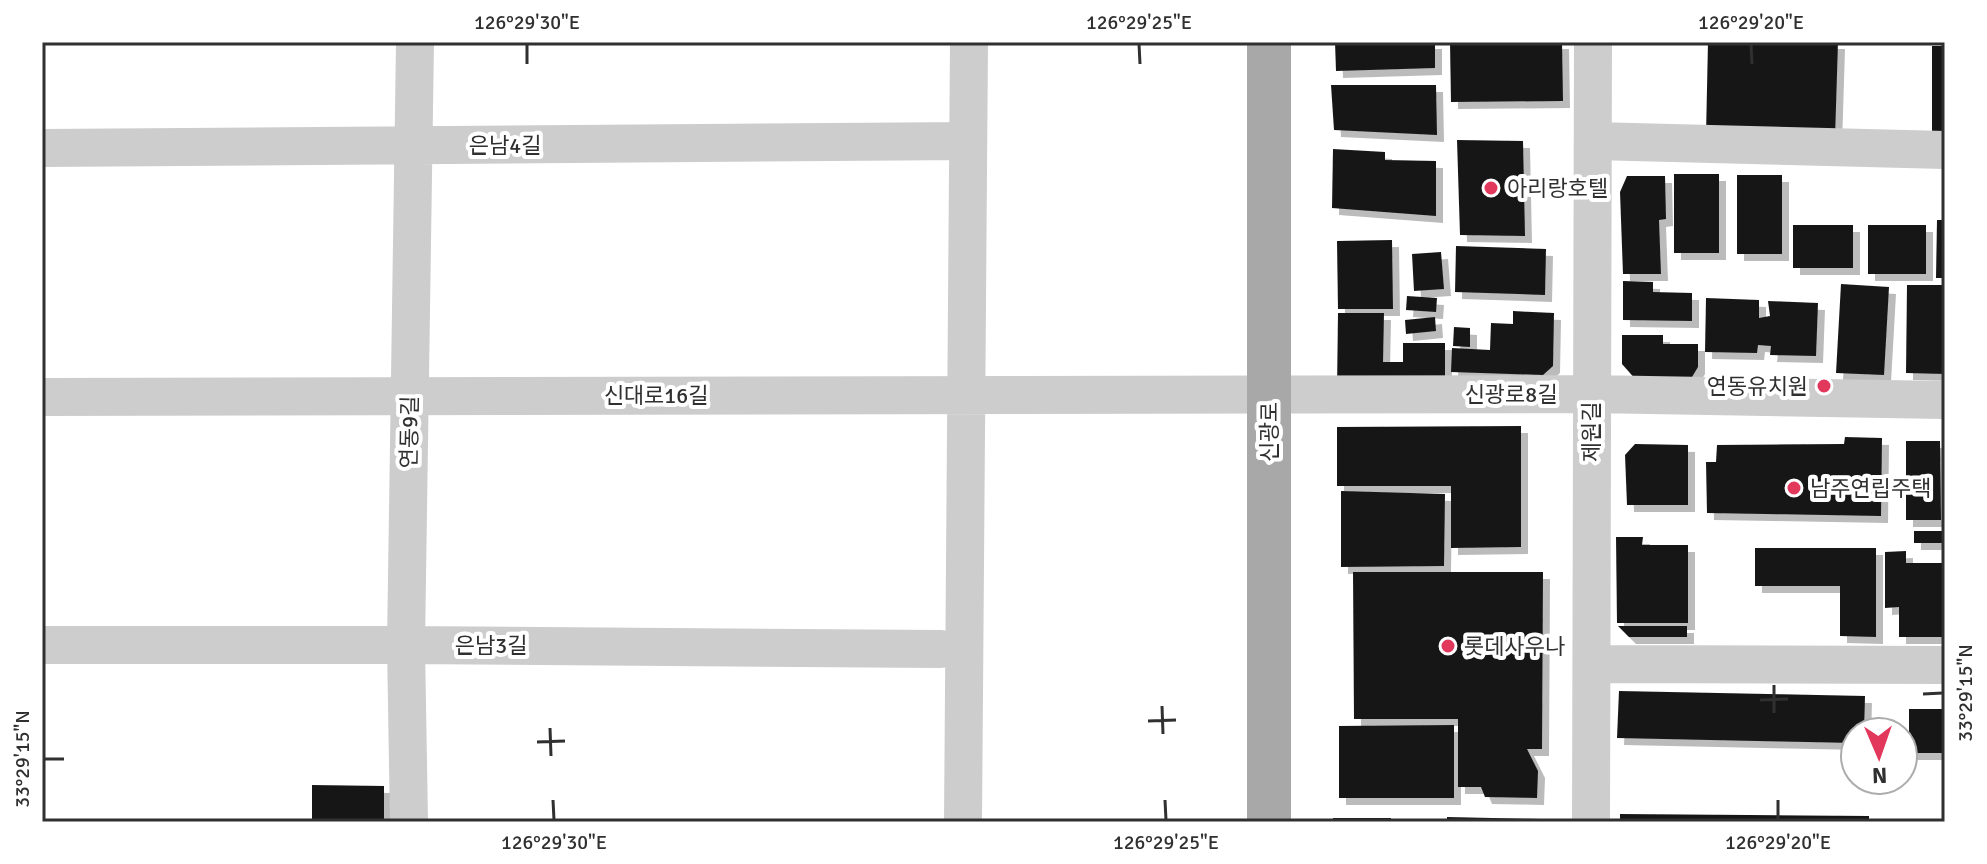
<svg xmlns="http://www.w3.org/2000/svg" width="1987" height="864" font-family="Signika,'Noto Sans KR',sans-serif">
<style>
.building{fill:#171717;filter:url(#shadow)}
.lines{fill:none;stroke-linecap:round;stroke-linejoin:round}
.minor{stroke:#cdcdcd;stroke-width:38}
.major{stroke:#a8a8a8;stroke-width:44}
.ticks{fill:none;stroke:#303030;stroke-width:3}
.poi-dot{fill:#e2385c;stroke:#fff;stroke-width:3}
.labels{text-anchor:middle;stroke-width:8;stroke-linejoin:round;paint-order:stroke}
.street-label{font-size:22px;fill:#303030;stroke:#fff}
.poi-label{font-size:22px;fill:#303030;stroke:#fff;text-anchor:start}
.neatline{fill:none;stroke:#303030;stroke-width:3}
.ticks-label{font-size:20px;text-anchor:middle;fill:#303030}
</style>
<defs>
<filter id="shadow"><feDropShadow dx="7" dy="7" stdDeviation="0" flood-color="#0004"/></filter>
</defs>
<rect width="100%" height="100%" fill="#fff"/>
<!-- building -->
<path class="building" d="M 1335,42 L 1435,42 L 1435,68 L 1336,71 Z
M 1562,42 L 1563,101 L 1451,102 L 1450,43 Z
M 1708,42 L 1838,42 L 1835,138 L 1706,135 Z
M 1932,46 L 1945,46 L 1945,143 L 1932,143 Z
M 1331,85 L 1436,85 L 1437,135 L 1334,130 Z
M 1457,140 L 1523,141 L 1525,236 L 1460,235 Z
M 1333,149 L 1385,152 L 1385,160 L 1436,161 L 1436,216 L 1332,208 Z
M 1674,174 L 1719,174 L 1719,253 L 1674,253 Z
M 1737,175 L 1782,175 L 1782,254 L 1737,254 Z
M 1627,176 L 1665,176 L 1666,219 L 1659,220 L 1661,274 L 1623,274 L 1620,192 Z
M 1937,220 L 1945,220 L 1945,278 L 1936,278 Z
M 1793,225 L 1853,225 L 1853,268 L 1793,268 Z
M 1868,225 L 1926,225 L 1926,274 L 1868,274 Z
M 1392,240 L 1393,309 L 1338,309 L 1337,241 Z
M 1456,246 L 1546,249 L 1545,295 L 1455,292 Z
M 1441,252 L 1444,289 L 1414,291 L 1412,254 Z
M 1623,281 L 1653,282 L 1653,292 L 1692,293 L 1692,321 L 1623,320 Z
M 1841,284 L 1889,287 L 1884,375 L 1836,373 Z
M 1907,285 L 1945,285 L 1945,374 L 1906,373 Z
M 1407,296 L 1437,298 L 1436,312 L 1406,310 Z
M 1706,298 L 1759,300 L 1759,318 L 1770,316 L 1768,301 L 1818,303 L 1816,356 L 1770,355 L 1771,346 L 1758,345 L 1757,353 L 1705,352 Z
M 1513,311 L 1554,313 L 1553,366 L 1543,375 L 1451,372 L 1452,348 L 1490,350 L 1491,323 L 1513,324 Z
M 1338,313 L 1384,313 L 1383,362 L 1403,362 L 1403,343 L 1445,343 L 1445,391 L 1337,390 Z
M 1435,317 L 1436,331 L 1406,334 L 1405,320 Z
M 1454,327 L 1470,328 L 1470,347 L 1453,346 Z
M 1622,335 L 1663,335 L 1663,344 L 1698,344 L 1698,367 L 1689,382 L 1637,381 L 1622,364 Z
M 1521,426 L 1521,547 L 1451,548 L 1451,486 L 1337,486 L 1337,427 Z
M 1845,437 L 1882,438 L 1881,516 L 1707,513 L 1706,462 L 1716,462 L 1717,445 L 1844,444 Z
M 1906,441 L 1940,441 L 1941,520 L 1906,520 Z
M 1635,444 L 1688,445 L 1688,505 L 1627,505 L 1625,455 Z
M 1341,491 L 1445,494 L 1444,566 L 1341,567 Z
M 1914,531 L 1945,531 L 1945,543 L 1914,543 Z
M 1616,537 L 1643,537 L 1642,545 L 1688,545 L 1688,623 L 1617,623 Z
M 1755,548 L 1876,548 L 1876,637 L 1840,636 L 1840,586 L 1755,586 Z
M 1906,551 L 1906,563 L 1942,563 L 1942,637 L 1899,637 L 1899,607 L 1885,608 L 1885,552 Z
M 1353,572 L 1543,572 L 1542,749 L 1527,749 L 1538,771 L 1537,798 L 1485,797 L 1481,787 L 1458,787 L 1458,719 L 1354,719 Z
M 1618,626 L 1687,626 L 1687,637 L 1629,637 Z
M 1619,691 L 1865,696 L 1864,732 L 1855,732 L 1855,743 L 1617,738 Z
M 1909,709 L 1945,709 L 1945,753 L 1909,753 Z
M 1454,725 L 1454,798 L 1339,798 L 1339,726 Z
M 312,785 L 384,786 L 384,822 L 312,822 Z
M 1620,814 L 1869,816 L 1869,822 L 1620,822 Z
M 1447,817 L 1540,819 L 1540,822 L 1447,822 Z
M 1333,818 L 1391,818 L 1391,822 L 1333,822 Z"/>
<g class="lines">
<!-- minor -->
<path class="minor" d="M 1593,141 L 1945,150
M 42,148 L 968,141
M 42,397 L 1591,394 L 1945,400
M 42,645 L 406,645 L 941,649
M 1592,664 L 1945,665
M 409,822 L 406,645 L 415,42
M 963,822 L 969,42
M 1591,822 L 1593,42"/>
<!-- major -->
<path class="major" d="M 1269,822 L 1269,42"/>
</g>
<!-- ticks -->
<path class="ticks" d="M 527,44 L 527,64M 1139,44 L 1140,64M 1751,44 L 1752,64M 1774,685 L 1774,713M 1923,694 L 1943,693M 1760,700 L 1788,699M 1162,706 L 1163,734M 1148,721 L 1176,720M 550,728 L 551,756M 537,742 L 565,741M 44,759 L 64,759M 553,800 L 554,820M 1165,800 L 1166,820M 1778,800 L 1778,820"/>
<!-- markers -->
<g class="poi-dot">
<circle cx="1491" cy="188" r="8"/>
<circle cx="1824" cy="386" r="8"/>
<circle cx="1794" cy="488" r="8"/>
<circle cx="1448" cy="646" r="8"/>
</g>
<g class="labels">
<!-- street labels -->
<g class="street-label">
<text x="505" y="153">은남4길</text>
<text x="1511" y="402">신광로8길</text>
<text x="656" y="403">신대로16길</text>
<text transform="translate(409 432) rotate(-89)" y="8">연동9길</text>
<text transform="translate(1269 432) rotate(-90)" y="8">신광로</text>
<text transform="translate(1591 432) rotate(-90)" y="8">제원길</text>
<text x="491" y="653">은남3길</text>
</g>
<!-- poi labels -->
<g class="poi-label">
<text x="1507" y="196">아리랑호텔</text>
<text x="1808" y="394" text-anchor="end">연동유치원</text>
<text x="1810" y="496">남주연립주택</text>
<text x="1464" y="654">롯데사우나</text>
</g>
</g>
<!-- border -->
<rect width="1987" height="864" fill="none" stroke="#ffffff" stroke-width="88"/>
<!-- north arrow -->
<g transform="translate(1879 756) rotate(178)"><circle r="38" fill="#ffffff" stroke="#acacac" stroke-width="2"/>
<path d="M0-6L14 30L0 20L-14 30Z" fill="#e2385c"/>
<text y="-12" font-size="22" font-weight="bold" text-anchor="middle" fill="#303030">N</text>
</g>
<rect x="44" y="44" width="1899" height="776" class="neatline"/>
<g class="ticks-label">
<text x="527" y="29">126°29'30"E</text>
<text x="1139" y="29">126°29'25"E</text>
<text x="1751" y="29">126°29'20"E</text>
<text transform="translate(1965 693) rotate(-90)" y="7">33°29'15"N</text>
<text transform="translate(22 759) rotate(-90)" y="7">33°29'15"N</text>
<text x="554" y="849">126°29'30"E</text>
<text x="1166" y="849">126°29'25"E</text>
<text x="1778" y="849">126°29'20"E</text>
</g>
</svg>
